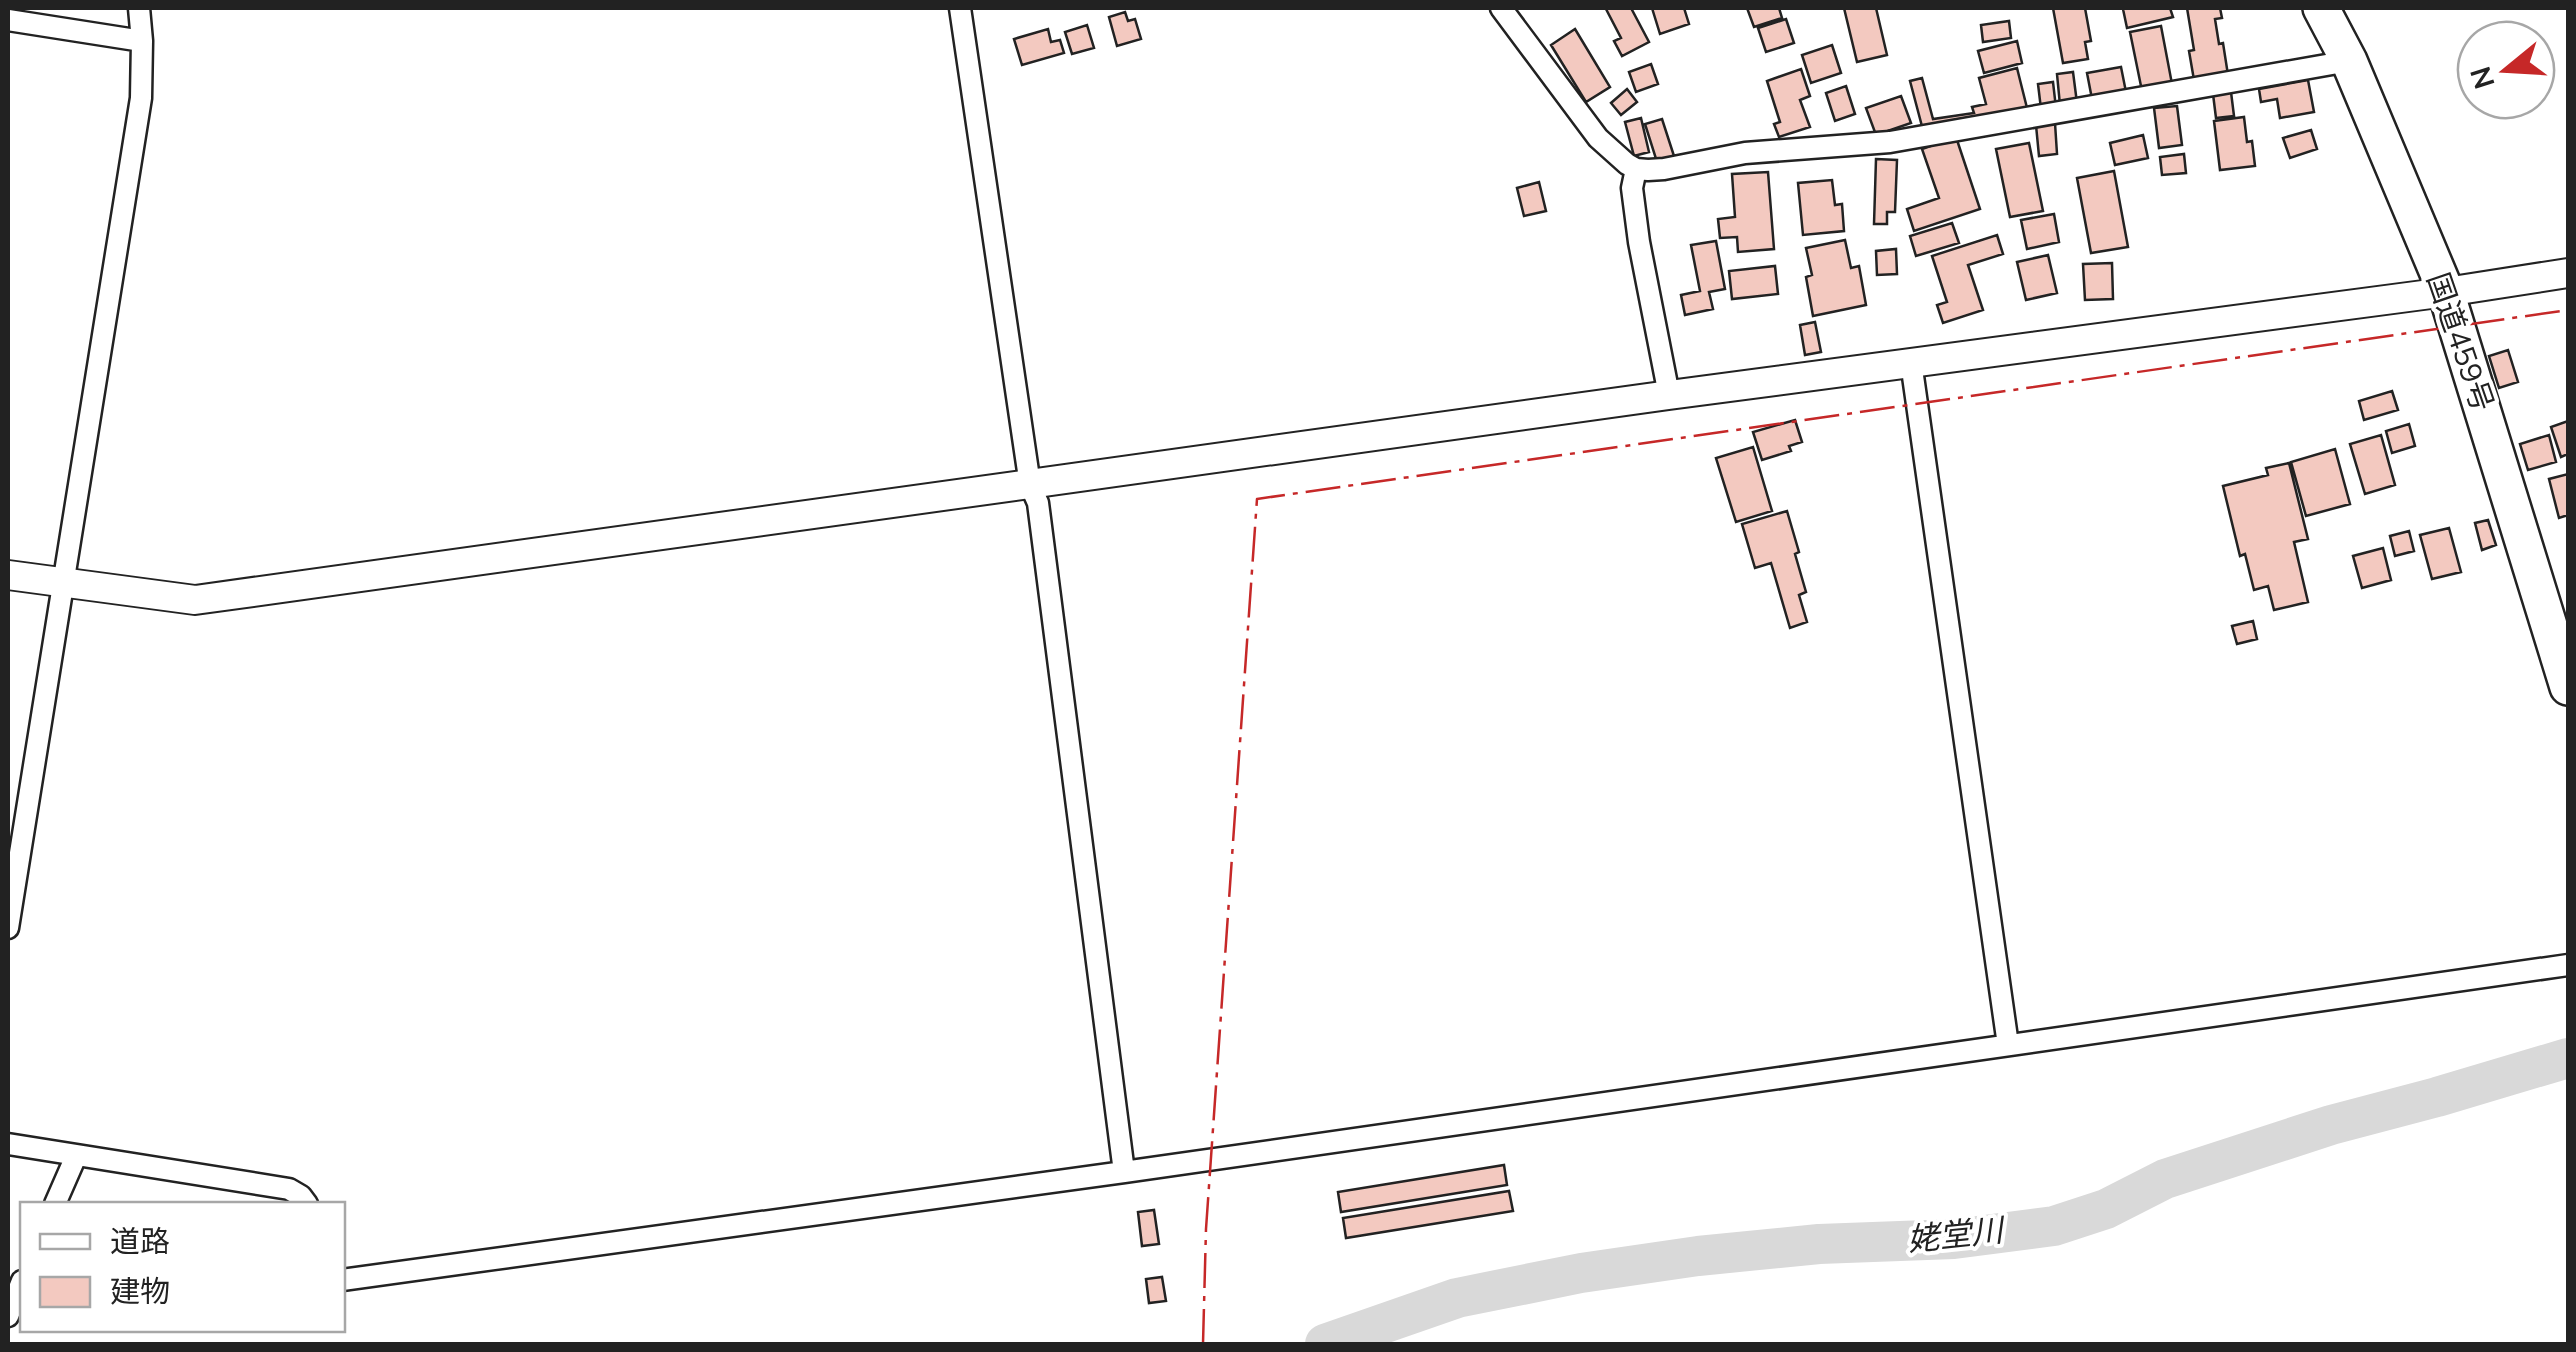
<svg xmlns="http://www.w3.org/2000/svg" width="2576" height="1352" font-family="Mulish,'Noto Sans JP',sans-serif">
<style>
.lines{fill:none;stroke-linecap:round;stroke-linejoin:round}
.river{stroke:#d9d9d9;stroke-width:40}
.building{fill:#f3c9c0;stroke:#222;stroke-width:2.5}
.street-casing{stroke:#222;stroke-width:25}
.secondary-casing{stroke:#222;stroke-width:32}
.highway-casing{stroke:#222;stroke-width:40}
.street{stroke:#fff;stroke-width:20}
.secondary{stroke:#fff;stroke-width:28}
.highway{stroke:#fff;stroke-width:35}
.power{stroke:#c62828;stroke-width:2.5;stroke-dasharray:35 8 5 8;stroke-linecap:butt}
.labels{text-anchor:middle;stroke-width:8;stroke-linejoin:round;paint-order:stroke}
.street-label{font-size:30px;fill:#222;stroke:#fff}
.water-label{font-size:32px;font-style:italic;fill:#222;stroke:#fff}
</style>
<rect width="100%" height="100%" fill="#fff"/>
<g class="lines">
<!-- river -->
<path class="river" d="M 1325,1344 L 1457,1298 L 1581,1273 L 1698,1256 L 1819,1244 L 1954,1239 L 2054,1226 L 2106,1209 L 2165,1179 L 2331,1125 L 2437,1097 L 2568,1058"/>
</g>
<!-- building -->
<path class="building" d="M 1609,8 L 1631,8 L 1649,42 L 1622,56 L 1614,41 L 1621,38 L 1606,9 Z
M 1652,8 L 1684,8 L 1689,24 L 1660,34 Z
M 1747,8 L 1779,8 L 1782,18 L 1754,27 Z
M 1844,8 L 1876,8 L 1887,55 L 1857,62 Z
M 2053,8 L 2085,8 L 2091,41 L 2085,42 L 2088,59 L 2063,63 Z
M 2128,8 L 2170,8 L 2173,17 L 2127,28 L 2123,9 Z
M 2187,8 L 2220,8 L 2222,18 L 2215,19 L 2219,44 L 2223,43 L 2228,75 L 2194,80 L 2189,51 L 2194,50 Z
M 1125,12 L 1128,21 L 1135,19 L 1141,39 L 1117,46 L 1109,17 Z
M 1786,19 L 1794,43 L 1766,52 L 1758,28 Z
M 2009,21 L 2011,38 L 1983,42 L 1981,25 Z
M 1087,25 L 1094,48 L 1072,54 L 1065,32 Z
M 2161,26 L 2172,84 L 2142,91 L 2130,32 Z
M 1048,29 L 1051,42 L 1060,40 L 1064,53 L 1022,65 L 1014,39 Z
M 1575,29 L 1610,87 L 1586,102 L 1551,45 Z
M 2017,41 L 2022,63 L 1984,73 L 1978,51 Z
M 1832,45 L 1841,73 L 1811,83 L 1802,55 Z
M 1651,64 L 1658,84 L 1636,92 L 1629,72 Z
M 2121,67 L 2126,92 L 2092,99 L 2087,73 Z
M 2017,68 L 2028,112 L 1923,130 L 1910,81 L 1922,78 L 1933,119 L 1974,113 L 1972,107 L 1986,104 L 1979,78 Z
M 1801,69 L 1810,96 L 1800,100 L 1810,127 L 1779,137 L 1774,124 L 1780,122 L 1767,81 Z
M 2073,72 L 2077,103 L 2060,105 L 2057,74 Z
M 2308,80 L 2314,112 L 2280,118 L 2277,99 L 2261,102 L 2259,89 Z
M 2053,82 L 2056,108 L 2041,109 L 2038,84 Z
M 1846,86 L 1855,114 L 1835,121 L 1826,93 Z
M 1627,89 L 1637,102 L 1621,115 L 1611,103 Z
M 2231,92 L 2234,116 L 2216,118 L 2213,94 Z
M 1901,96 L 1911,123 L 1876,135 L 1866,108 Z
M 2177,106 L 2182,145 L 2159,148 L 2154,108 Z
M 2244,117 L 2247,142 L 2252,141 L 2255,166 L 2220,170 L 2214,121 Z
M 1641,118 L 1649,152 L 1634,156 L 1625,122 Z
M 1662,119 L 1674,156 L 1657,162 L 1645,124 Z
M 2055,123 L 2057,154 L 2039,156 L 2036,125 Z
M 2311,130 L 2317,149 L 2290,158 L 2283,138 Z
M 2143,135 L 2148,158 L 2115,165 L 2110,143 Z
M 1956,137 L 1980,209 L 1914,231 L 1907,209 L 1939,198 L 1922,149 Z
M 2029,143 L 2043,211 L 2010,217 L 1996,149 Z
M 2184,154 L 2186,173 L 2162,175 L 2160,157 Z
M 1876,159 L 1897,160 L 1895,212 L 1887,212 L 1887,224 L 1874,224 Z
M 2114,171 L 2128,247 L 2091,253 L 2077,178 Z
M 1768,172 L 1774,249 L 1738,252 L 1737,237 L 1720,238 L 1718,219 L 1735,217 L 1732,174 Z
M 1832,180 L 1835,205 L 1842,204 L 1844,231 L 1803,235 L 1798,183 Z
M 1539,182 L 1546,211 L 1524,216 L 1517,188 Z
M 2054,214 L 2059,242 L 2027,249 L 2021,220 Z
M 1952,223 L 1959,243 L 1916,256 L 1910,236 Z
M 1997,235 L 2003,254 L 1968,265 L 1983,310 L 1943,323 L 1937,305 L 1947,302 L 1932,256 Z
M 1845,240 L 1851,268 L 1859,266 L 1866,305 L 1813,316 L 1806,277 L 1812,275 L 1806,248 Z
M 1716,241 L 1725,289 L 1709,292 L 1713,309 L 1685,315 L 1681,295 L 1700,291 L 1691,245 Z
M 1896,249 L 1897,274 L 1877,275 L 1876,251 Z
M 2048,255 L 2057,293 L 2026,300 L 2017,262 Z
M 2112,263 L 2113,299 L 2085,300 L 2083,264 Z
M 1775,266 L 1778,294 L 1732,299 L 1729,271 Z
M 1815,322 L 1821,352 L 1805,355 L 1800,325 Z
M 2508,350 L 2518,382 L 2499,388 L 2489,356 Z
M 2392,391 L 2398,410 L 2364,420 L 2359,401 Z
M 1795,420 L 1802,442 L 1789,446 L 1791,451 L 1762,460 L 1753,432 Z
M 2568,421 L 2568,454 L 2561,457 L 2551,427 Z
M 2409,424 L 2415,446 L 2392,453 L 2386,431 Z
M 2381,435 L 2395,485 L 2365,494 L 2350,444 Z
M 2549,435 L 2556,462 L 2528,470 L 2520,444 Z
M 1753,447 L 1772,511 L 1736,522 L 1716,458 Z
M 2335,449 L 2350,504 L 2306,516 L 2291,462 Z
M 2289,463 L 2308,539 L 2294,542 L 2308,602 L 2274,610 L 2268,586 L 2254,590 L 2245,554 L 2240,556 L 2223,486 L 2268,475 L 2266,468 Z
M 2568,474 L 2568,515 L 2559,518 L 2549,479 Z
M 1787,511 L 1799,552 L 1795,554 L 1806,592 L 1799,595 L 1807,622 L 1790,628 L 1771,563 L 1755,568 L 1742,524 Z
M 2488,520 L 2496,545 L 2482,550 L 2475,523 Z
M 2449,528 L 2461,572 L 2432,579 L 2420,535 Z
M 2409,531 L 2414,551 L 2395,556 L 2390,536 Z
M 2383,548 L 2391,580 L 2362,588 L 2353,556 Z
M 2253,621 L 2257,639 L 2237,644 L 2232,626 Z
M 1504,1165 L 1507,1185 L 1341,1212 L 1338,1192 Z
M 1509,1191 L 1513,1211 L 1346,1238 L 1343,1218 Z
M 1154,1210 L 1159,1244 L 1142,1246 L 1138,1212 Z
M 1162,1277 L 1166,1301 L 1149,1303 L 1146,1279 Z"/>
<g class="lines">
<!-- street casing -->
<g class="street-casing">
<path id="street" d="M 960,8 L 1030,485 L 1038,503 L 1124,1172
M 1501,8 L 1598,138 L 1627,164 L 1636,169 L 1648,170 L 1664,169 L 1745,153 L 1890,142 L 2349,61
M 8,20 L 142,41
M 1636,169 L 1632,188 L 1639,242 L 1669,395
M 1911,362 L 2008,1045
M 8,928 L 141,98 L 142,41 L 139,8
M 8,1144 L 289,1189 L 301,1196 L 307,1204
M 55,1204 L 76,1156
M 342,1280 L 1124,1172 L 2568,965
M 8,1316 L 22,1281"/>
</g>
<!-- secondary casing -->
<g class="secondary-casing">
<path id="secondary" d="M 8,575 L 195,600 L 1669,395 L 2446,292 L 2568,273"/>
</g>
<!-- highway casing -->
<g class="highway-casing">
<path id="highway" d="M 2321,8 L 2349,61 L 2446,292 L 2568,687"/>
</g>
<!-- street -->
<use href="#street" class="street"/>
<!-- secondary -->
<use href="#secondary" class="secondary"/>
<!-- highway -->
<use href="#highway" class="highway"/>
<!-- power -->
<path class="power" d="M 1203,1344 L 1206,1229 L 1257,499 L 2568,310"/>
</g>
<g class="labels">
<!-- street labels -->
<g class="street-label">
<text transform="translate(2460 342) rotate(71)" y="10">国道459号</text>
</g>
<!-- water labels -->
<g class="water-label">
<text transform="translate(1955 1235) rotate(-6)" y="11">姥堂川</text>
</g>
</g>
<!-- border -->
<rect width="2576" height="1352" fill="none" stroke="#222222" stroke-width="20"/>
<!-- legend -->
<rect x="20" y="1202" width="325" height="130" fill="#ffffff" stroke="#a7a7a7" stroke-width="2.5"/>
<rect x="40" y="1234" width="50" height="15" fill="#ffffff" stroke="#a7a7a7" stroke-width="2.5"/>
<text x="110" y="1252" font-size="30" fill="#222222">道路</text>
<rect x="40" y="1277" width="50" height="30" fill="#f3c9c0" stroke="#a7a7a7" stroke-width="2.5"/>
<text x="110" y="1302" font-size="30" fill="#222222">建物</text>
<!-- north arrow -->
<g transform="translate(2506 70) rotate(252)"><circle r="48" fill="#ffffff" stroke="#a7a7a7" stroke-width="2.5"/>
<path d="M0-8L18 38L0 25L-18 38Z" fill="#c62828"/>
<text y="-15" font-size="28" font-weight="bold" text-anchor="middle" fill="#222222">N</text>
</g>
</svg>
